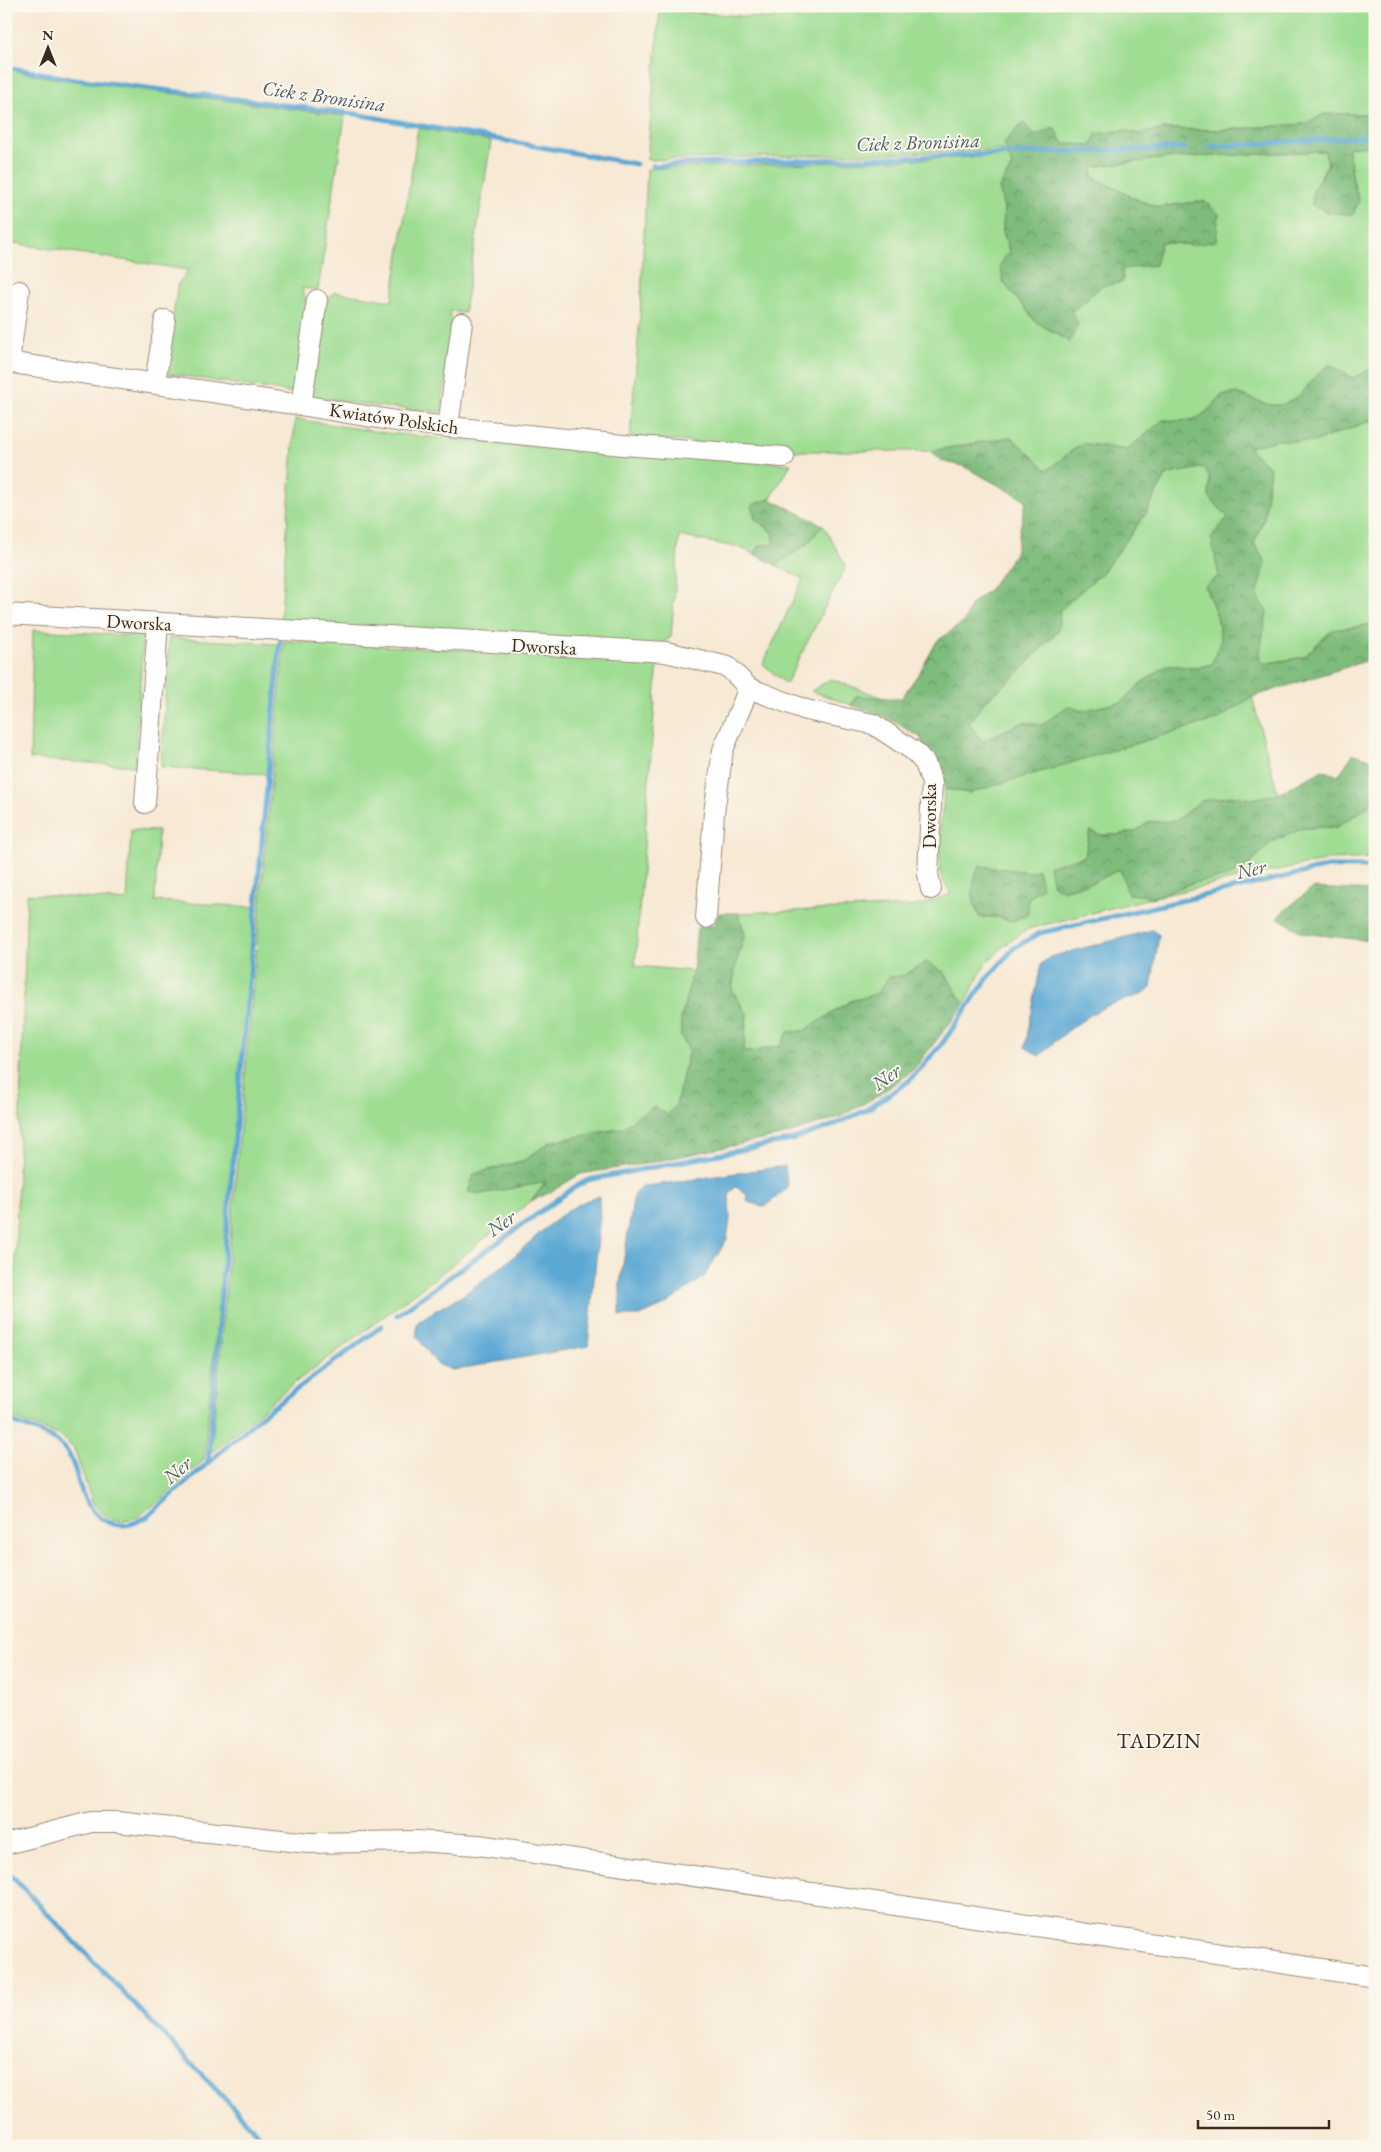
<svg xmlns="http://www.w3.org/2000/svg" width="1381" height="2152" font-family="'EB Garamond',serif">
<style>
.green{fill:#9edd92;stroke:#6c8458;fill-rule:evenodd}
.forest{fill:url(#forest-crowns);stroke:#5c734d;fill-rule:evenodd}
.water{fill:#5ba8d4;stroke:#4b6979}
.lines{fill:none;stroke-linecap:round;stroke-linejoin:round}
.stream{stroke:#5ba8d4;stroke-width:5}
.minor-casing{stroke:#998a79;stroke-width:22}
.minor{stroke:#fff;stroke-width:20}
.labels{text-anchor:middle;stroke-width:4;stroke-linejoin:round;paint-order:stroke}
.street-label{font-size:19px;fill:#3b2a1e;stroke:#fbf7ec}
.water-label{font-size:20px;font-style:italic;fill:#485c67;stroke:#fbf7ec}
.quarter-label{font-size:21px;letter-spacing:1px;fill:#3b2a1e;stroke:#fbf7ec}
</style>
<defs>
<pattern id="forest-crowns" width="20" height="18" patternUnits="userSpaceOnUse" patternTransform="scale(1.25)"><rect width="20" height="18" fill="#7ebc7c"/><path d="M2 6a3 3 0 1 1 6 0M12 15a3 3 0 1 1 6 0" fill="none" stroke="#689965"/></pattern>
</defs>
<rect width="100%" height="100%" fill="#fbf7ec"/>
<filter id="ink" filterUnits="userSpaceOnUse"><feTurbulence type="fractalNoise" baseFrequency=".02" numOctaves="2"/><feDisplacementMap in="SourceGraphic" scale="10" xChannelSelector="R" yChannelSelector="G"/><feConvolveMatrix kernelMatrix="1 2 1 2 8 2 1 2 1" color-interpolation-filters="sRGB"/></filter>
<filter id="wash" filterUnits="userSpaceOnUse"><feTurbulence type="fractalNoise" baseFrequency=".0096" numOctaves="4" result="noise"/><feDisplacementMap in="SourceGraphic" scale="20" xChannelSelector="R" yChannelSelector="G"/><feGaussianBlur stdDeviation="1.12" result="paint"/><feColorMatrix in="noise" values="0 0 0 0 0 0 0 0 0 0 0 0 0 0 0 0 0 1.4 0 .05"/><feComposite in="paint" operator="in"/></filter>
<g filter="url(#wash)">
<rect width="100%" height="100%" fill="#f7e9d4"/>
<!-- green -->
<path class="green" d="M 778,6 L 1375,6 L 1375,114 L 1324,114 L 1305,124 L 1219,130 L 1164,129 L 1138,134 L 1125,130 L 1092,145 L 1064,144 L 1035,136 L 1004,142 L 1007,150 L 647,160 L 660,9 L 774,19 Z
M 6,69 L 52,78 L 345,116 L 318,290 L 302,288 L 308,305 L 295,393 L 164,373 L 178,284 L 188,270 L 6,242 Z
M 418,128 L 491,141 L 464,313 L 449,311 L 454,327 L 441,412 L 375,406 L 310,396 L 323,307 L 334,292 L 392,301 Z
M 1375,145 L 1375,367 L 1353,378 L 1331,365 C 1310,374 1305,401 1279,405 C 1264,407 1252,397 1238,394 C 1233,393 1227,395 1222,395 C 1199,421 1197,422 1163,420 L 1127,450 L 1082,443 L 1047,471 L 1010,437 L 931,451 L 798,451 L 630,437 L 640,317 L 647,169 L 1009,156 L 1012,166 L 999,188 L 1004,208 L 1003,231 L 1009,251 L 1001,265 L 1070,311 L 1087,300 L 1101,286 L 1122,282 L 1122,269 L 1161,242 L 1192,245 L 1204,201 L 1158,207 L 1140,201 L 1093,177 L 1092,167 L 1167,158 L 1325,151 L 1328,163 L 1313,191 L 1359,201 L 1353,181 L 1348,146 Z
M 295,419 L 386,433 L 505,444 L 674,454 L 791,464 L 770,499 L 752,505 L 755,519 L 774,533 L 773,545 L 761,545 L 754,554 L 741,548 L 679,536 L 671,637 L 659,646 L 280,626 Z
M 1375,419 L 1375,623 L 1362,626 L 1332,630 L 1304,657 L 1262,664 L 1259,657 L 1267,612 L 1257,595 L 1266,563 L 1254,543 L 1264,518 L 1270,467 L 1254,454 L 1249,447 L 1277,440 L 1314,442 Z
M 1205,467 L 1210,479 L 1209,497 L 1228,517 L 1216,563 L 1219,576 L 1205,587 L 1217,616 L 1221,640 L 1212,664 L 1195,668 L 1167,665 L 1143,682 L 1122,702 L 1081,711 L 1068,706 L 1042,725 L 1024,722 L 982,741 L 969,724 L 984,702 L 1016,675 L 1060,610 L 1126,541 L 1146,513 L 1166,475 Z
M 823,525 L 846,566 L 786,684 L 763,664 L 803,579 L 776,565 L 808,543 Z
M 33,630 L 143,636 L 135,766 L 30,759 Z
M 169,638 L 278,644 L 267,774 L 161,767 Z
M 284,641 L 658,660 L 635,966 L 693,971 L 681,1036 L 689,1050 L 676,1105 L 668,1116 L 639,1115 L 623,1128 L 550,1142 L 525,1160 L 474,1174 L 480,1194 L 546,1182 L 531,1201 L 438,1276 L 293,1384 L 211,1453 Z
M 831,679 L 886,699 L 857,696 L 851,705 L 811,691 Z
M 1252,697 L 1278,794 L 1252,799 L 1233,796 L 1201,801 L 1176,821 L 1149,822 L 1136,831 L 1117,835 L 1100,835 L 1090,831 L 1085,856 L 1092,883 L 1120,869 L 1155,897 L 1192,883 L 1227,877 L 1251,863 L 1271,842 L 1303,828 L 1337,827 L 1375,802 L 1375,858 L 1330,860 L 1282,869 L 1155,897 L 1028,929 L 1006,944 L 985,965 L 964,1005 L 945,973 L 926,963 L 903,976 L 889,977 L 876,994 L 851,1001 L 804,1031 L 788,1032 L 779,1048 C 765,1045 759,1055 744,1051 L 747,1014 L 732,990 L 736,963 L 745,935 L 738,913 L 917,906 L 951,894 L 941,876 L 939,836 L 945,789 L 969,793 L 1218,719 ZM 980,866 L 1029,872 L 1013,921 L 997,917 L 979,917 C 976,900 970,882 980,866 Z
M 131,830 L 158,831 L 155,901 L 255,907 L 204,1460 L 160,1500 L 138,1517 L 120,1521 L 107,1517 L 93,1504 L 74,1449 L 61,1436 L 6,1415 L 6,1361 L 12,1362 L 27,894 L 127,901 Z"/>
<!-- forest -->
<path class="forest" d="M 1324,114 L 1375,114 L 1375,145 L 1348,147 L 1353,181 L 1359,201 L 1353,215 L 1328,212 L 1312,205 L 1313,191 L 1328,164 L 1325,151 L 1167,158 L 1093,167 L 1093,177 L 1140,201 L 1158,207 L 1204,201 L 1219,214 L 1216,241 L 1192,245 L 1161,242 L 1155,265 L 1122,269 L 1123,282 L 1101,286 L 1087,300 L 1071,311 L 1078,323 L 1070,342 L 1036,322 L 1003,282 L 1000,265 L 1009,251 L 1003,231 L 1004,208 L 999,188 L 1012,166 L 1004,142 L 1023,123 L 1035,136 L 1054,128 L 1064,144 L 1092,145 L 1096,134 L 1125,130 L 1138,134 L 1164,129 L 1219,130 L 1305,124 Z
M 1331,365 L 1353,378 L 1375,367 L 1375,419 L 1314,442 L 1277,440 L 1249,447 L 1254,454 L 1270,467 L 1264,518 L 1254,543 L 1266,563 L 1257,595 L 1267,612 L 1259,657 L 1263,664 L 1304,657 L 1332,630 L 1362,626 L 1375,623 L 1375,658 L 1252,697 L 1218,719 L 969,793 L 945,789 L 920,737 L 886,717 L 851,705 L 856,696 L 901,699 L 921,670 L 937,641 L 964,622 L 971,604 L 990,589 L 1015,553 L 1026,500 L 963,466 L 941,461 L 931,451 L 1011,437 L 1047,470 L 1082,443 L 1127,450 L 1163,420 C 1197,422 1199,421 1222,395 C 1227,395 1233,393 1238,394 C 1252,396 1264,407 1279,405 C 1305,401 1310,374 1331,365 ZM 1204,467 L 1210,479 L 1209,497 L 1228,517 L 1211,537 L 1219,576 L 1205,586 L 1217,616 L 1221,640 L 1212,664 L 1195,668 L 1167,665 L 1143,682 L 1122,702 L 1081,711 L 1068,706 L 1042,725 L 1024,722 L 982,741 L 969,724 L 984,702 L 1016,675 L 1058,631 L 1060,610 L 1104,571 L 1146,513 L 1166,475 Z
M 770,499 L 823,525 L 808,543 L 776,565 L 754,554 L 761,545 L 773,545 L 774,533 L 755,519 L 752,505 Z
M 1353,754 L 1375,760 L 1375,802 L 1337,827 L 1303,828 L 1271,842 L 1251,863 L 1227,877 L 1192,883 L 1155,897 L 1128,894 L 1120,869 L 1092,883 L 1061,890 L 1053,885 L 1049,866 L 1085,856 L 1090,831 L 1100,835 L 1117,835 L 1136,831 L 1149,822 L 1175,821 L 1201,801 L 1234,796 L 1252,799 L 1278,794 L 1323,770 L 1338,776 Z
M 980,866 L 1029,872 L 1038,869 L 1042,887 L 1028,899 L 1028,915 L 1013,921 L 997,917 L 980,917 C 971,902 970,881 980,866 Z
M 1312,888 L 1375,891 L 1375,945 L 1371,941 L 1303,933 L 1277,917 Z
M 719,913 L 738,913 L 745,935 L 736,963 L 732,990 L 747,1014 L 744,1051 C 760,1055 765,1045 779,1047 L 788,1032 L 804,1031 L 851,1001 L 876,994 L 889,977 L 903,976 L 926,962 L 945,973 L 964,1005 L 914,1069 L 879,1095 L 840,1117 L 785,1135 L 643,1164 L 580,1174 L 549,1193 L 531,1201 L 546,1182 L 480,1194 L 468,1192 L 474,1174 L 525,1160 L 550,1142 L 623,1128 L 639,1115 L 654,1107 L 668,1115 L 676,1105 L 689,1050 L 681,1036 L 681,1018 L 693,971 L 697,928 L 715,924 Z"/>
<!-- water -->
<path class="water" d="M 1152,930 L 1159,935 L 1151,988 C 1136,1000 1121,999 1105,1007 C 1079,1020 1059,1038 1039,1056 L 1025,1047 L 1041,964 L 1050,957 Z
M 785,1166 L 788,1188 L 764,1207 L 748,1202 L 746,1194 L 736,1187 L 729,1193 L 730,1219 L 727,1239 L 704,1277 L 665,1305 L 640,1316 L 620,1316 L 620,1284 L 634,1194 L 641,1187 Z
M 599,1196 L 600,1215 L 588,1346 L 452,1370 L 437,1364 L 417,1337 L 417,1323 C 431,1311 447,1305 463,1295 C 474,1287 486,1278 497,1270 C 530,1246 559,1207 599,1196 Z"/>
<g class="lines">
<!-- stream -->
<path class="stream" d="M 6,67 L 68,78 L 355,114 L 636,164
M 1210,147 L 1375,136
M 653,166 L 683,164 L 1185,148
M 397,1315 L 572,1189 L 588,1180 L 792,1140 L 829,1127 L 866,1110 L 909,1081 L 941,1045 L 987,979 L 1014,948 L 1040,933 L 1328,867 L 1375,867
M 6,1420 C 20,1425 49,1434 59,1443 C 83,1462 72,1501 104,1520 C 120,1529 132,1525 147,1517 L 261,1416 L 382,1326
M 208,1463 L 223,1271 L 280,642
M 6,1870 L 270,2146"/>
</g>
</g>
<g filter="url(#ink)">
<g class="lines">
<!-- minor casing -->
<g class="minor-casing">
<path id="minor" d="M 6,362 L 301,405 L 402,422 L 623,445 L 784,457
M 9,362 L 19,291
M 155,383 L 165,320
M 301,405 L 317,300
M 448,427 L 462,323
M 6,614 L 666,652 L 728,667 L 749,688 L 806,710 L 873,724 L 914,751 L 925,763 L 932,783 L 928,874 L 931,889
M 145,803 L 158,623
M 706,918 L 714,813 L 723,750 L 749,688
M 6,1844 L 91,1822 L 117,1822 L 309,1843 L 415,1841 L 478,1845 L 895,1905 L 1375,1977"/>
</g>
<!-- minor -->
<use href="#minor" class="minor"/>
</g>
</g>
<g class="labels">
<!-- street labels -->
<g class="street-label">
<text transform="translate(394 418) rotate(8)" y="7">Kwiatów Polskich</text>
<text transform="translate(139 622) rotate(3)" y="7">Dworska</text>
<text transform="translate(544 646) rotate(3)" y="7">Dworska</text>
<text transform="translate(929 816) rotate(-90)" y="7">Dworska</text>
</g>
<!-- water labels -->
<g class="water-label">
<text transform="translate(324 96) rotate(8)" y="7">Ciek z Bronisina</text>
<text transform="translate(918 142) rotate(-2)" y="7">Ciek z Bronisina</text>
<text transform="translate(1251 869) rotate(-13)" y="7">Ner</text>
<text transform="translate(886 1077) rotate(-36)" y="7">Ner</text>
<text transform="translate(501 1223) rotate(-35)" y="7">Ner</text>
<text transform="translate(177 1470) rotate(-41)" y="7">Ner</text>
</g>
<!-- quarter labels -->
<g class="quarter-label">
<text x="1159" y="1748">TADZIN</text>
</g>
</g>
<!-- margin -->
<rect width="1381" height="2152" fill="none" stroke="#fbf7ec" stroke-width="25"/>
<!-- north arrow -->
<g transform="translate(48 48)" stroke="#fbf7ec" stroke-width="4" paint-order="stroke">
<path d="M0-4L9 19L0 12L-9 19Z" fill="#3b2a1e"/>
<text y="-8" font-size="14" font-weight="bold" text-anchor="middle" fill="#3b2a1e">N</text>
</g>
<!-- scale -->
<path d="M1198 2120v8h131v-8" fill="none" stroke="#3b2a1e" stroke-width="2.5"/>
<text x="1206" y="2120" font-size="15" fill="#3b2a1e" stroke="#fbf7ec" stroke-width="4" paint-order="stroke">50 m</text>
</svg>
